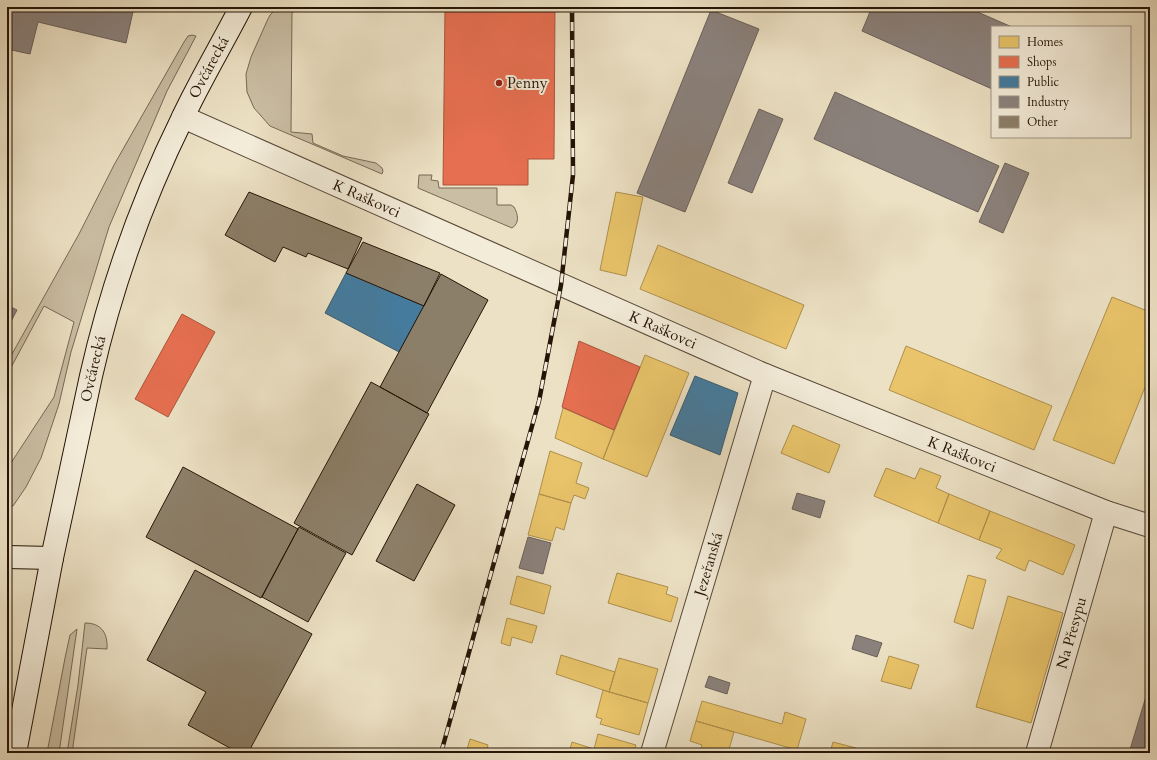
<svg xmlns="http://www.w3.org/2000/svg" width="1157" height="760" font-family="Cardo,serif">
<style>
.green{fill:#cabea4;stroke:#776955}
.homes{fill:#e9c46a;stroke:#ae8f4c}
.shops{fill:#e76f51;stroke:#ac543a}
.public{fill:#457b9d;stroke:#3b5c70}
.industry{fill:#8a817c;stroke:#6b6059}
.building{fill:#8c7f69;stroke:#241406}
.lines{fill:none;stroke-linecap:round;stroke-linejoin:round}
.minor-casing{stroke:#564736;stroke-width:24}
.secondary-casing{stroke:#241406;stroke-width:24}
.minor{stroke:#f3ecd9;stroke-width:22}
.secondary{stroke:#f3ecd9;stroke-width:22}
.rail-casing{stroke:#241406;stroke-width:4.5}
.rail{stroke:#f3ecd9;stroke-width:3;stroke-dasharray:9;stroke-linecap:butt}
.poi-dot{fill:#8f2418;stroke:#f3ecd9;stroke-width:1.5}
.labels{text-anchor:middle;stroke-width:4;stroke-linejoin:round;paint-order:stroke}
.street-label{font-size:15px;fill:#241406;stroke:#f3ecd9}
.poi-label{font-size:15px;fill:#241406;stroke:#f3ecd9;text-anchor:start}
</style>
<rect width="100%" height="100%" fill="#ece1c4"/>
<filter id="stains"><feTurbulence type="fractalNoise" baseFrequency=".005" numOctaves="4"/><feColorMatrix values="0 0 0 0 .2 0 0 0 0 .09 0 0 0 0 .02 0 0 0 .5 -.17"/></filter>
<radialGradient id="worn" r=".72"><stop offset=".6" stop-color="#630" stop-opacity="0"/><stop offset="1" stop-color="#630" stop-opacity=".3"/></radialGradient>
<!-- green -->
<path class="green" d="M 278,7 L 298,7 L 297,11 L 292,12 L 291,132 L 312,134 L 313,143 L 343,156 L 376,163 L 382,168 L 383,171 L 382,174 L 270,126 L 254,108 L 247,92 L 246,74 L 251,57 L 267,21 L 270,15 Z
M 192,35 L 196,36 L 167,91 L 109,227 L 71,352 L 59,404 L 41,458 L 26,487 L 13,506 L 7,507 L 7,469 L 54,397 L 74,322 L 44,306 L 7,375 L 7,363 L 79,234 L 114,165 L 184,42 L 188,36 Z
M 419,175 L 432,175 L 431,180 L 438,181 L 439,188 L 497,188 L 497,205 L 511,205 L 514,207 C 518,214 520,223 512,228 L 418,188 Z
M 85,623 C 102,623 108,634 107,649 L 87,648 L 72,753 L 67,753 L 78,685 Z
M 77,629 L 59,753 L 47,753 L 65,658 L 70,635 Z"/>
<!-- homes -->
<path class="homes" d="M 616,192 L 643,197 L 626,276 L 600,270 Z
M 658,245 L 804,305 L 786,349 L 640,289 Z
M 1112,297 L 1150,312 L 1150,375 L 1114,464 L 1053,440 Z
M 906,346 L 1052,406 L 1034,450 L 889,390 Z
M 645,355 L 689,373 L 647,477 L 603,459 Z
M 563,408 L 614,430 L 603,459 L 555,438 Z
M 793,425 L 840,445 L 829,473 L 781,453 Z
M 550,451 L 582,463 L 576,483 L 589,488 L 585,499 L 574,495 L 571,503 L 539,494 Z
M 886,468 L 915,479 L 920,468 L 941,476 L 936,488 L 949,494 L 938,523 L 874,496 Z
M 539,494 L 571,503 L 564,530 L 556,527 L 552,541 L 528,535 Z
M 949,494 L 990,511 L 979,540 L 938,523 Z
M 990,511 L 1075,545 L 1063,575 L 1029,560 L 1025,571 L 996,558 L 1002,549 L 979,540 Z
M 617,573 L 668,587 L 666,594 L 678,598 L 671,622 L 608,603 Z
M 968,575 L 986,580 L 973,629 L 954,622 Z
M 517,576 L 551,586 L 544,614 L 510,604 Z
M 1008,596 L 1063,613 L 1031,723 L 976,707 Z
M 507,618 L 537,626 L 532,643 L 512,637 L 510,646 L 501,643 Z
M 561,655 L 615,672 L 609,692 L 556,674 Z
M 889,656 L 919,665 L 911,689 L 881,681 Z
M 619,658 L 658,669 L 648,703 L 609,692 Z
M 603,690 L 648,703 L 639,735 L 600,724 L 602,719 L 596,717 Z
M 702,701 L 782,724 L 785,712 L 806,719 L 797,750 L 696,721 Z
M 696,721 L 734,732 L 728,753 L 704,753 L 700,752 L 702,745 L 690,741 Z
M 598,734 L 636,745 L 633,753 L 569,753 L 572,742 L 594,749 Z
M 470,739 L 488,745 L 486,753 L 466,753 Z
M 833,742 L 856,748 L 855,753 L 830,753 Z"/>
<!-- shops -->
<path class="shops" d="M 445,7 L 555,7 L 554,159 L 528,159 L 528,185 L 443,185 Z
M 182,314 L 215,332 L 168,417 L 135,399 Z
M 579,341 L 640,367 L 614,430 L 562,407 Z"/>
<!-- public -->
<path class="public" d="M 346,273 L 424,306 L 399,352 L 325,313 Z
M 695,376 L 738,393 L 720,455 L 670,435 Z"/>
<!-- industry -->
<path class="industry" d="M 9,7 L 134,7 L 126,43 L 38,22 L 30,54 L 7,49 L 7,15 Z
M 872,7 L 966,7 L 1012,27 L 992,27 L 992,89 L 862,31 Z
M 711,10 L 759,29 L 685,212 L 637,193 Z
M 835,92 L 999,166 L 978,212 L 814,139 Z
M 759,109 L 783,119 L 752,193 L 728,183 Z
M 1005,163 L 1029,173 L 1003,233 L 979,222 Z
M 7,305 L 17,310 L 7,329 Z
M 797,493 L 825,501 L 820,518 L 792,509 Z
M 528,537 L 551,543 L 543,574 L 519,568 Z
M 856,635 L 882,643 L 877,657 L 852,649 Z
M 709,676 L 730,683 L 727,694 L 705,687 Z
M 1150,683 L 1150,753 L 1129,753 Z"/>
<!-- building -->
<path class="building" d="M 249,192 L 362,238 L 348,269 L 308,253 L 306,257 L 283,247 L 275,262 L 225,235 Z
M 363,242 L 440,273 L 424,306 L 346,273 Z
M 441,274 L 488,300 L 427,413 L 380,387 Z
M 371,382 L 429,414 L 352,555 L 294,523 Z
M 183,467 L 298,529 L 261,598 L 146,537 Z
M 417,484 L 455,505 L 414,581 L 376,561 Z
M 299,527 L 346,553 L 308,622 L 262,597 Z
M 195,570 L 312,634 L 248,753 L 239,753 L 188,725 L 206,692 L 147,660 Z"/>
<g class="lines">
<!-- minor casing -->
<g class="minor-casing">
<g id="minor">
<path id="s1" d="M 183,117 L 765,375 L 1106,512 L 1150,526"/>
<path id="s2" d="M 652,753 L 765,375"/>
<path id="s3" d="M 1037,753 L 1106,512"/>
</g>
</g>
<!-- secondary casing -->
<g class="secondary-casing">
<g id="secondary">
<path d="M 7,557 L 52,558"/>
<path id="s4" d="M 15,753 L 52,558 L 91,376 C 111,288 143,198 183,117 C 201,79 222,44 241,7"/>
</g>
</g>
<!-- minor -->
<use href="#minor" class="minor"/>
<!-- secondary -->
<use href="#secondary" class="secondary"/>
<!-- rail casing -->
<g class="rail-casing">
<path id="rail" d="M 441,753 L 539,401 L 561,285 L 573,175 L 572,7"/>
</g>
<!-- rail -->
<use href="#rail" class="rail"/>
</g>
<!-- markers -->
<circle class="poi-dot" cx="499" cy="83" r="4"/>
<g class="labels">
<!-- street labels -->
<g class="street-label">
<text dy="5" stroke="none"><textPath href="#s4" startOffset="716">Ovčárecká</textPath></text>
<text dy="5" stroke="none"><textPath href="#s1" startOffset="201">K Raškovci</textPath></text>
<text dy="5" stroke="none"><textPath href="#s1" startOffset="525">K Raškovci</textPath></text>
<text dy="5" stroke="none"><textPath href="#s4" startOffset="392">Ovčárecká</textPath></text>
<text dy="5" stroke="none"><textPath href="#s1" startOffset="849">K Raškovci</textPath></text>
<text dy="5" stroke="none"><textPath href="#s2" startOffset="197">Jezeřanská</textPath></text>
<text dy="5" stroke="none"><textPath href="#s3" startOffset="125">Na Přesypu</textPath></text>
</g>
<!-- poi labels -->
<g class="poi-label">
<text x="507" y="88">Penny</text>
</g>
</g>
<!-- margin -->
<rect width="1157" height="760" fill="none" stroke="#ece1c4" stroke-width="24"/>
<rect x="8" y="8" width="1141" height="744" fill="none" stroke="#241406" stroke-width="2"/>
<rect x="12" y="12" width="1133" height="736" fill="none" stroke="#241406"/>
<!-- legend -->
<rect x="991" y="26" width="140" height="112" fill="#f3ecd9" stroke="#a09685"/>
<rect x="999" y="36" width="20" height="12" fill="#e9c46a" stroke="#a09685"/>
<text x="1027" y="46" font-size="12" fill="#241406">Homes</text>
<rect x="999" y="56" width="20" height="12" fill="#e76f51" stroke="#a09685"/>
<text x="1027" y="66" font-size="12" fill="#241406">Shops</text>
<rect x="999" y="76" width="20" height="12" fill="#457b9d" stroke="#a09685"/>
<text x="1027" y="86" font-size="12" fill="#241406">Public</text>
<rect x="999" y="96" width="20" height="12" fill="#8a817c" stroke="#a09685"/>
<text x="1027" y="106" font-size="12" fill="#241406">Industry</text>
<rect x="999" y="116" width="20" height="12" fill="#8c7f69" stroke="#a09685"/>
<text x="1027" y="126" font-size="12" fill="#241406">Other</text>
<rect width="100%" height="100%" filter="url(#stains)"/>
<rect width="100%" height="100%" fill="url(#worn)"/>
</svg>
